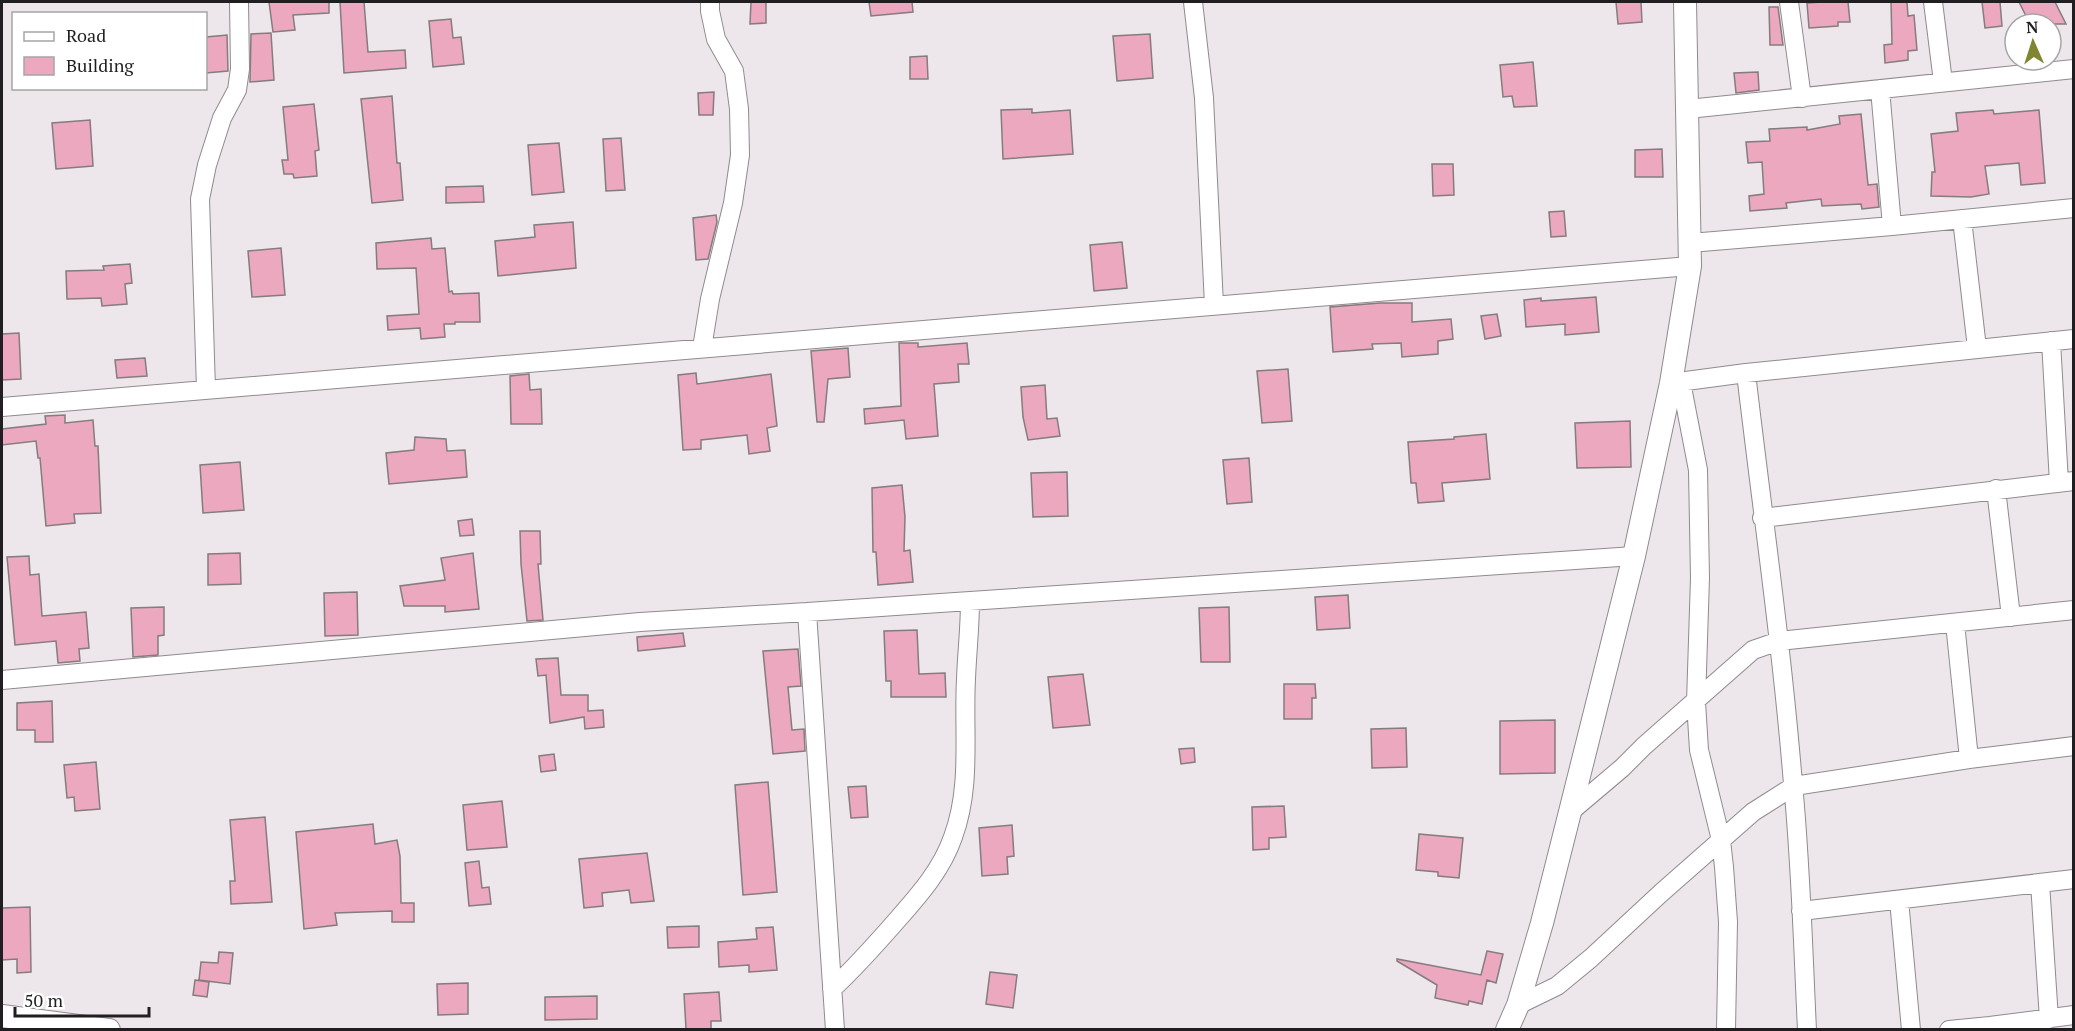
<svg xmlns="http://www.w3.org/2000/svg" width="2075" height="1031" font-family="'PT Serif',serif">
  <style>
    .building { fill: #eba8be; stroke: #847c7e; stroke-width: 1.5 }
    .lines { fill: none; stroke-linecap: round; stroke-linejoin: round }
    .minor-casing { stroke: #908a8f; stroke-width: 20 }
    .tertiary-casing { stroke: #908a8f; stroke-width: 24 }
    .minor { stroke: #fff; stroke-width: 18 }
    .tertiary { stroke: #fff; stroke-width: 22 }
  </style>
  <rect width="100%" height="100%" fill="#ede7ec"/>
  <path class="building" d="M269,2H329V13L293,15L295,30L273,32Z
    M340,2H364L368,52L405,50L406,68L344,73Z
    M751,2H766V23L750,24Z
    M869,2H912L913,12L871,16Z
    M1616,2H1641L1642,22L1618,24Z
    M1822,2H1848L1850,22H1838V26L1809,28L1807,3Z
    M1891,2H1907L1908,16L1914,15L1917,50L1908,51V60L1885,63L1884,45L1892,44Z
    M1982,2H2000L2002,26L1985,28Z
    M2019,2H2055L2066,24H2030Z
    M1769,7H1778L1783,45H1770Z
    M451,19L453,38L461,37L464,64L433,67L429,21Z
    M271,33L274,80L250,82L251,34Z
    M1150,34L1153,78L1117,81L1113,36Z
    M227,35L228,71L206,73V37Z
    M927,56L928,79H910V57Z
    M1533,62L1537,106L1514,107L1512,96L1503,97L1500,65Z
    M1758,72L1759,90L1736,93L1734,73Z
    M714,92L713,115H699L698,93Z
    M392,96L397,163H400L403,200L372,203L361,99Z
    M314,104L319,150L315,151L317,176L294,178L293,174H284L282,160H288L283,107Z
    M1032,109V113L1070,110L1073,154L1003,159L1001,110Z
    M1993,110L1994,114L2039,110L2045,183L2021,185L2019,163L1985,166L1989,194L1971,197L1931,196L1932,172H1935L1931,134L1958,131L1956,113Z
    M1861,114L1868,185L1877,184L1879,207L1862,209L1861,204L1822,206L1821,199L1786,203L1787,208L1750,211L1749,196L1764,194L1762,162L1748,163L1746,142L1770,141L1769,129L1807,127V130L1840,124L1839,116Z
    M90,120L93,166L56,169L52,123Z
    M621,138L625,190L606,191L603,139Z
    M559,143L564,192L532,195L528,145Z
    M1662,149L1663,177H1635V150Z
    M1432,164H1453L1454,195L1433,196Z
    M483,186L484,202L446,203V187Z
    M1564,211L1566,236L1551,237L1549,212Z
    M716,215L717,222L708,259L696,260L693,218Z
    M573,222L576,268L498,276L495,241L535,237L534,225Z
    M431,238L432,249L445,248L449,292L452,291L453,294L479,293L480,322H455V324H444L445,337L421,339L420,328L388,330L387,316L419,314L416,268L377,269L376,243Z
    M1122,242L1127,288L1094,291L1090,245Z
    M281,248L285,295L252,297L248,251Z
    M130,264L132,283L125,284L127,304L102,306L101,298L67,299L66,271L104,270L103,266Z
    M1596,297L1599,332L1565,335V324L1526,327L1524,300L1541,298V301Z
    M1380,303H1412V322L1451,319L1453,339L1438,341V354L1402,357L1401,343L1372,344L1373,349L1333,352L1330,307Z
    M1497,314L1501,336L1485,339L1481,316Z
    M19,333L21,379L2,380V334Z
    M899,343H918V347L967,343L969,364H958L959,382L934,384L938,436L906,439L904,420L865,424L864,409L901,406Z
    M848,348L850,377L828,379L824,422H817L811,351Z
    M145,358L147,376L117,378L115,360Z
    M1288,369L1292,421L1262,423L1257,371Z
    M696,373L697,384L771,374L777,426L767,428L770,451L749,454L747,435L701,440V449L683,450L678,375Z
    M529,374L530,390L541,389L542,424H511L510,376Z
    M1045,385L1047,419L1057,418L1060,436L1028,440L1023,417L1021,387Z
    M65,415V423L93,420L95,446H98L101,513L74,514L75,523L46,526L40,458H38L36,441L2,445V429L46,424L45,416Z
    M1630,421L1631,467L1577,468L1575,423Z
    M1486,434L1490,479L1442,483L1444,501L1418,503L1416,483H1411L1408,442L1454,439V437Z
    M415,437L446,439L447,451L465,450L467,477L389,484L386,453L414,450Z
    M1249,458L1252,502L1227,504L1223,460Z
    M240,462L244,510L203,513L200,465Z
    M1067,472L1068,516L1033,517L1031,473Z
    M902,485L905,517L904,551L910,550L913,582L878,585L876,552H873L872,488Z
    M472,519L474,535L460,536L458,521Z
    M520,531H540L541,564H538L543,620L527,621L521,564Z
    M240,553L241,584L208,585V554Z
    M473,553L479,609L445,612V606H404L400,586L445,580L441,558Z
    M29,556L30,575L39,574L42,616L86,612L89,648L79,649L80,661L58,663L56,641L15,645L7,557Z
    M357,592L358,635L325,636L324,593Z
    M1348,595L1350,628L1317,630L1315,597Z
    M164,607V635L158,636V655L133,657L131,608Z
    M1229,607L1230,662H1201L1199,608Z
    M917,630L919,674L945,673L946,697H891V681H886L884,631Z
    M683,633L685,646L638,651L637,637Z
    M798,649L801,686L788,687L792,730L804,729L805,751L773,754L763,651Z
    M558,658L561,695H588V711L603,710L604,727L585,729L584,717L550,723L546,675L538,676L536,659Z
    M1083,674L1090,725L1053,728L1048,677Z
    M1284,684H1315L1316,698H1312V719H1284Z
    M52,701L53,742H35V730H17V703Z
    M1555,720V773L1500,774V721Z
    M1406,728L1407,767L1372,768L1371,729Z
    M1194,748L1195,762L1181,764L1179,749Z
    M554,754L556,770L541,772L539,756Z
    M96,762L100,809L75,811L74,797L67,798L64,765Z
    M768,782L777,892L743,895L735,785Z
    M866,786L868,817L851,818L848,787Z
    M502,801L507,847L467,850L463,805Z
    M1284,806L1286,837L1269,838V849L1253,850L1252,807Z
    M265,817L272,902L231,904L230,881H235L230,820Z
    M373,824L375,844L397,840L400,856L401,903H414V922H392V911L335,913L337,925L304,929L296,832Z
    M1012,825L1014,856L1007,857L1008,874L982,876L979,828Z
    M1419,834L1463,838L1459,878L1438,876V872L1416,870Z
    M647,853L654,901L631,903L629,890L602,893L603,906L584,908L579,859Z
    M479,861L482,888L489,887L491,904L469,906L465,863Z
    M30,907L31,972L17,973V959L2,960V908Z
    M699,926V947L668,948L667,927Z
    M773,927L777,970L749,972V965L719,967L718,942L757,939L756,928Z
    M1487,951L1503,954L1496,983L1487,980L1482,1004L1469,1001L1468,1005L1435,998L1437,985L1397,961V959L1481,975Z
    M219,952L233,953L230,984L199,980L201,962L218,963Z
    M990,972L1017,975L1013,1008L986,1004Z
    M195,980L209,982L207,997L193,995Z
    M468,983V1014L438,1015L437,984Z
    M719,992L721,1021H711V1029H686L684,994Z
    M597,996V1019L545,1020V997Z"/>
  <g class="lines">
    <g class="minor-casing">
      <path id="minor" d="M1193,2L1204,98L1214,305
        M1789,2L1802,98
        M1933,2L1943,82
        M1880,89L1892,226
        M1688,109L2074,69
        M1962,219L1977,348
        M1690,243L1892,226L2074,208
        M2051,341L2059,483
        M702,348L710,299L733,203L740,155L739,109L734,71L716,39L710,11V2
        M1746,373C1762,510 1782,647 1793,784C1801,866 1803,948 1807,1030
        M1681,382L1698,470L1700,578L1696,702L1699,750L1721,840L1724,867L1728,922L1726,1030
        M1671,383L1746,373L2074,339
        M206,389L200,199L207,165L222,118L237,90L240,69L239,2
        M2,407L1690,266
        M1996,489L2011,617
        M1762,518L2074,481
        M807,612L835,1030
        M1955,623L1969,759
        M2,680L640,622L807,612L1634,556
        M1570,812L1622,768L1644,746L1753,650L1779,641L2074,610
        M2040,883L2049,1019
        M1899,900L1911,1030
        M1801,911L2074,879
        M832,989C856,967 877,943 898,919C920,894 942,869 953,837C972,786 963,731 966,679C967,652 970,628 970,601
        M1518,1005L1557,986L1591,958L1661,893L1753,812L1794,786L1969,759L2074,746
        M1949,1030L1990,1026L2074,1015"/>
    </g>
    <g class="tertiary-casing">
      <path id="tertiary" d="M2,1016L109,1030
        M1507,1030L1518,1005L1542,923L1570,812L1634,556L1671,383L1690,266L1685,2"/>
    </g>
    <use href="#minor" class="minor"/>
    <use href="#tertiary" class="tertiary"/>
  </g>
  <rect width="2075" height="1031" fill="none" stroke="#201e20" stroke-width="6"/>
  <rect x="12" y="12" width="195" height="78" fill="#ffffff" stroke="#a6a5a6" stroke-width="1.5"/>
  <rect x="24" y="32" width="30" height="9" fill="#ffffff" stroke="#a6a5a6" stroke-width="1.5"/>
  <text x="66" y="42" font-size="18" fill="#201e20">Road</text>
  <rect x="24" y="57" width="30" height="18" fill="#eba8be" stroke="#a6a5a6" stroke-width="1.5"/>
  <text x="66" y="72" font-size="18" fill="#201e20">Building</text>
  <g transform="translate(2033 42) rotate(357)"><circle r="28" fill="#ffffff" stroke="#a6a5a6" stroke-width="1.5"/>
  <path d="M0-4.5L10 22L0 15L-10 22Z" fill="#7f8530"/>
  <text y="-9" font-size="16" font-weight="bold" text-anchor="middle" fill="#201e20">N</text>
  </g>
  <path d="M15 1007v9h134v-9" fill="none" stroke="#201e20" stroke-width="3"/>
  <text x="24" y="1007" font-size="18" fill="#201e20" stroke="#ffffff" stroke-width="4.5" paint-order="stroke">50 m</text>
</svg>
